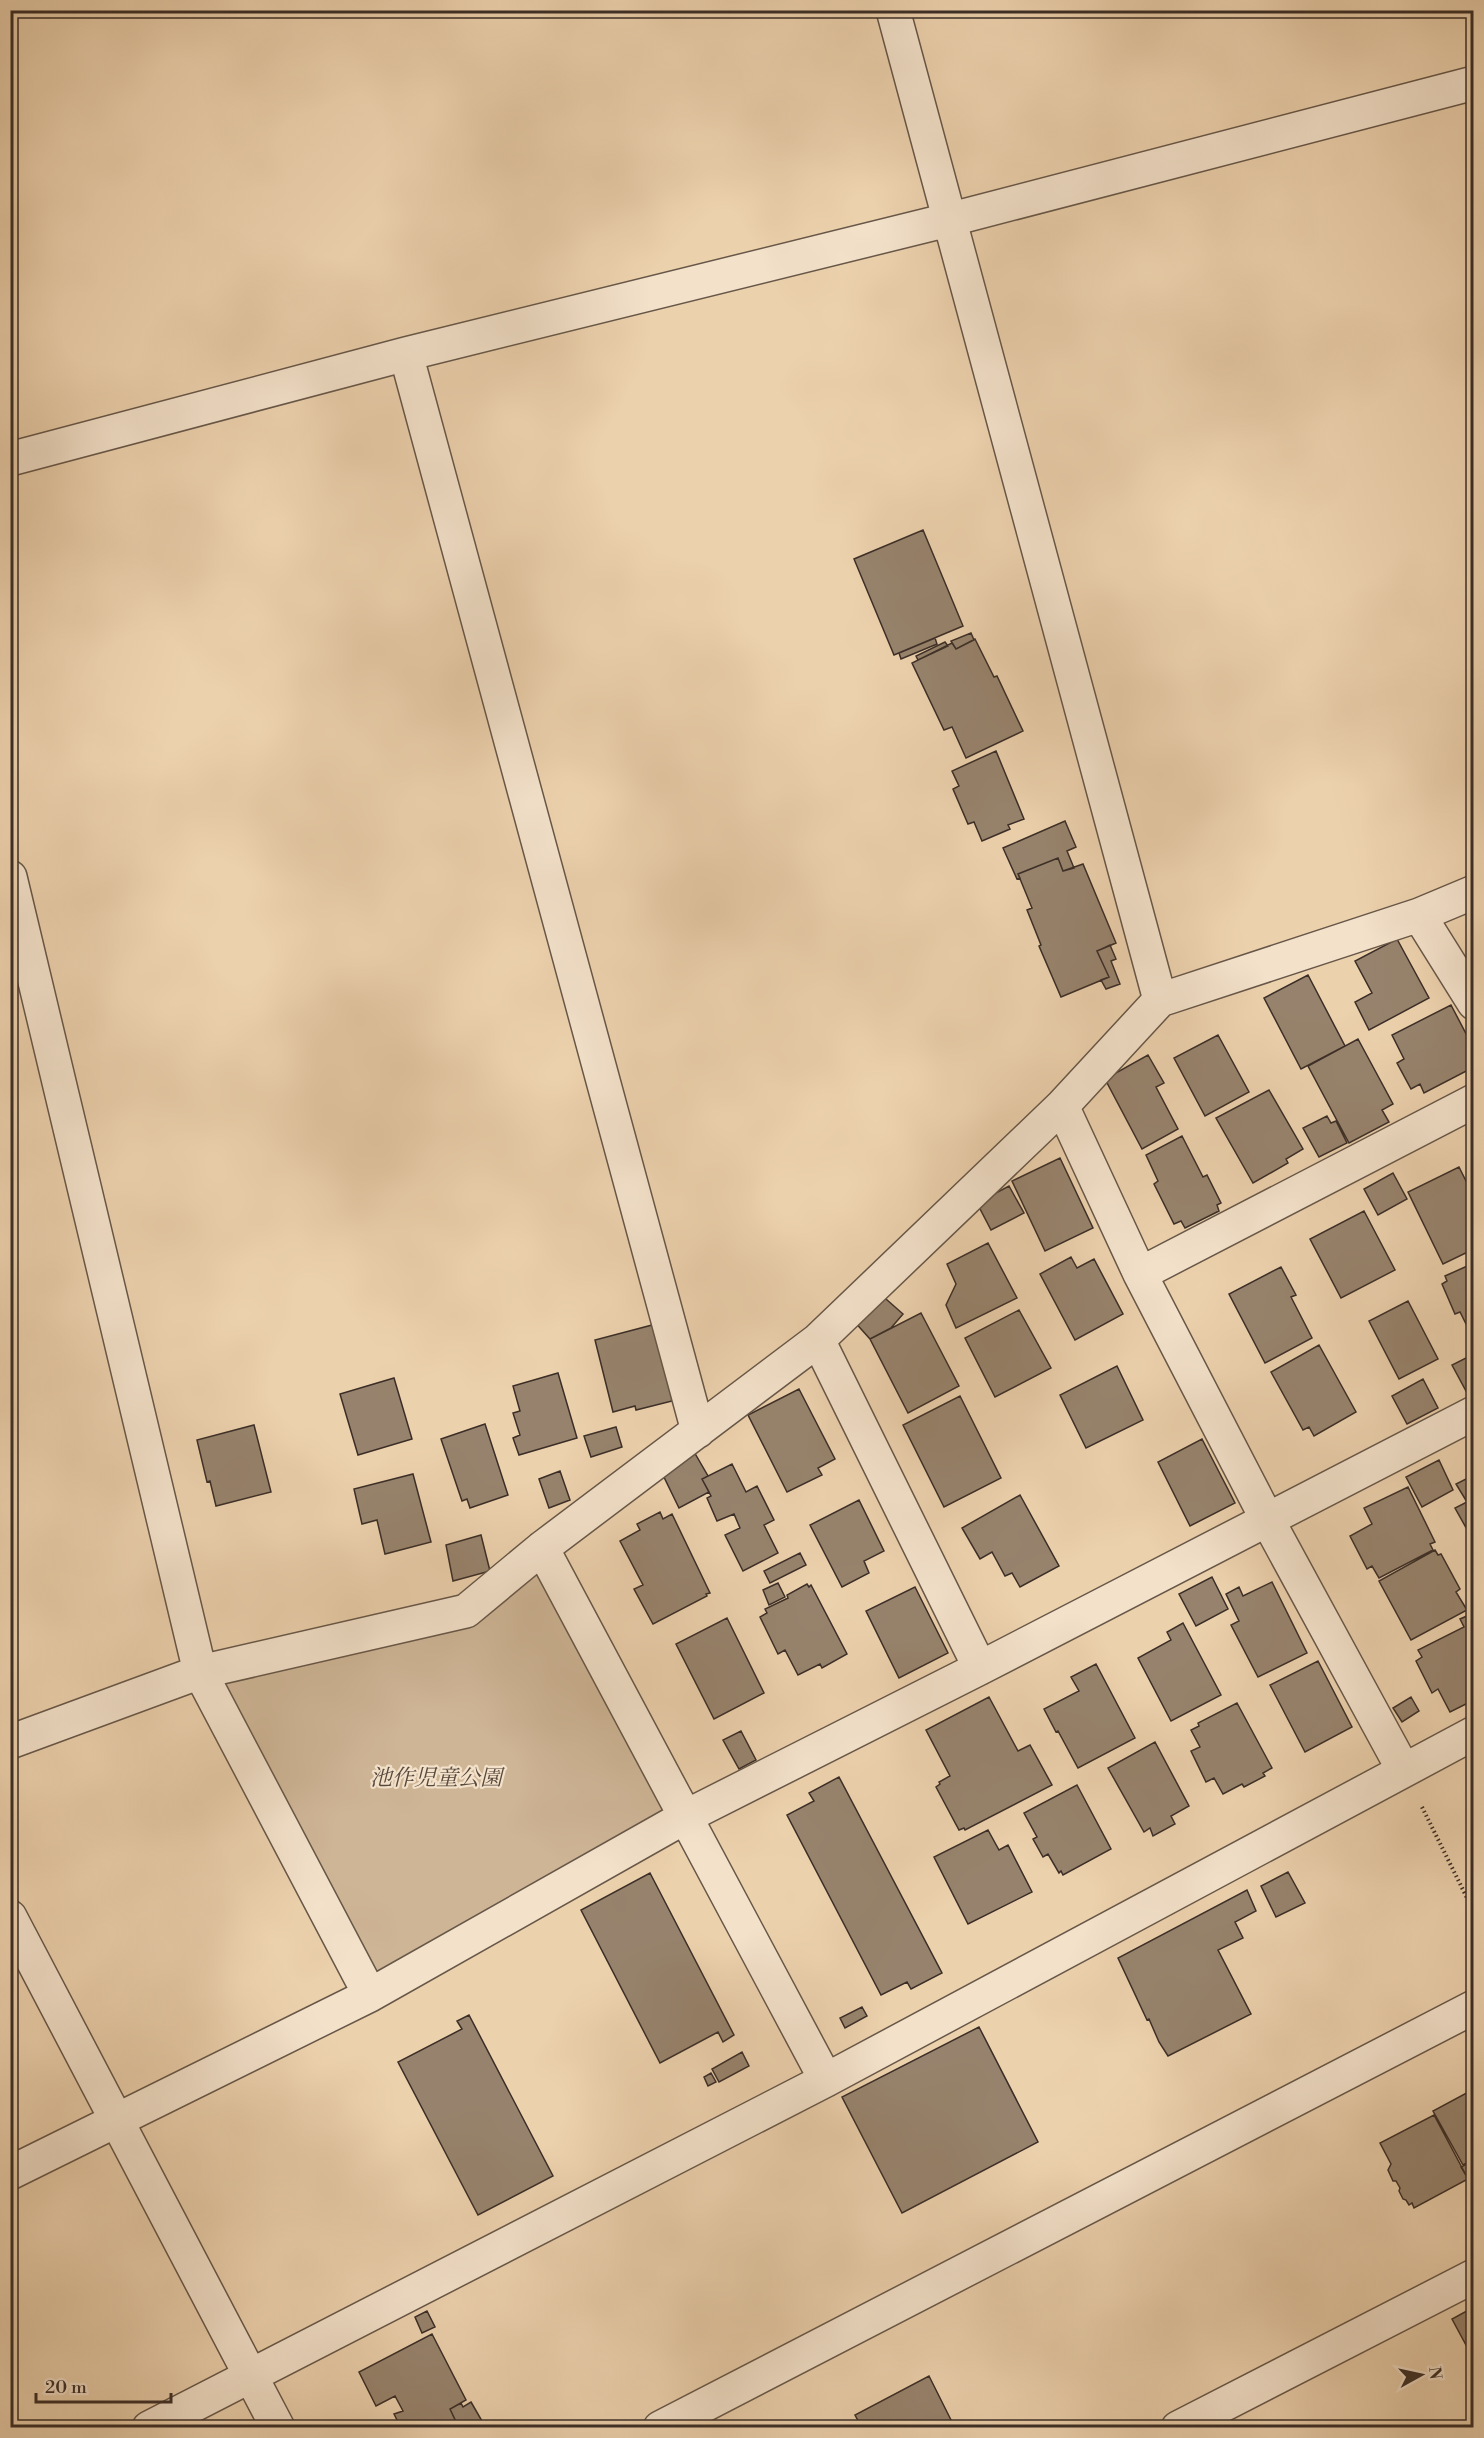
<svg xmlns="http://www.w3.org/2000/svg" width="1484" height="2438" font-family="'Libre Bodoni','Noto Serif JP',serif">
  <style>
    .green { fill: #ceb596; stroke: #84725e; stroke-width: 1.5 }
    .building { fill: #97836d; stroke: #3b2e27; stroke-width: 1.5 }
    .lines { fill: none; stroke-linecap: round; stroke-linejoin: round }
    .minor-casing { stroke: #675748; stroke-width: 36 }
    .path { stroke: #3b2e27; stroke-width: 4; stroke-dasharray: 1.5 3; stroke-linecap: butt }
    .minor { stroke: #f3e1ca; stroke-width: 33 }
    .labels { text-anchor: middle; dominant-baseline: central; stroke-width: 4.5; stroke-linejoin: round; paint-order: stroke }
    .park-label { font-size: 22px; font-style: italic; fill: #58493d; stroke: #f3e1ca }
  </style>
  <rect width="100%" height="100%" fill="#ecd1ad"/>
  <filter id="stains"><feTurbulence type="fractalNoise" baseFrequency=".00333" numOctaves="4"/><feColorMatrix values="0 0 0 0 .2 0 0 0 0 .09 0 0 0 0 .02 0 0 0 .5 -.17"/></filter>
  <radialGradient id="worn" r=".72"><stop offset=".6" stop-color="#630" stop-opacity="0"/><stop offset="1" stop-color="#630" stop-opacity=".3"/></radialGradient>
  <path class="green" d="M542,1548L685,1817L370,1995L200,1672L466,1611Z"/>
  <path class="building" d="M923,530L963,626L894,655L854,559Z
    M971,633L974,640L956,649L951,641Z
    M935,638L937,644L901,659L899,653Z
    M975,639L994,677L997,676L1023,731L966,758L952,727L944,730L912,663L952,643L956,649Z
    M945,642L948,646L918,660L916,656Z
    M996,751L1024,819L1008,825L1010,829L982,841L974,822L968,824L953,789L959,786L952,771Z
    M1065,821L1076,847L1067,851L1074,868L1063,871L1058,858L1018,874L1020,878L1017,879L1003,848Z
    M1058,858L1063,871L1083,864L1116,943L1097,951L1109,977L1061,997L1039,946L1041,945L1027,910L1032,908L1018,874Z
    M1397,939L1429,998L1369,1030L1355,1002L1372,993L1355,961Z
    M1110,945L1116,959L1111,961L1120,984L1106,989L1101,980L1109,977L1097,951Z
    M1308,975L1345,1046L1301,1069L1264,998Z
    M1451,1005L1474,1049V1067L1424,1093L1420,1084L1411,1089L1397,1063L1404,1059L1392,1035Z
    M1218,1035L1249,1092L1205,1116L1174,1058Z
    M1358,1039L1393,1104L1382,1110L1389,1122L1349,1143L1308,1066Z
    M1148,1055L1164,1083L1156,1087L1178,1129L1142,1149L1105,1079Z
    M1269,1090L1303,1149L1286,1159L1288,1163L1253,1183L1216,1118Z
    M1327,1116L1331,1123L1336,1121L1347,1143L1319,1157L1303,1128Z
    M1182,1136L1203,1177L1207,1175L1221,1203L1217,1205L1219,1211L1185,1228L1181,1221L1174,1224L1154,1184L1158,1181L1146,1155Z
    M1060,1158L1093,1228L1045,1251L1012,1181Z
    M1459,1167L1474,1197V1249L1443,1264L1408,1192Z
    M1393,1173L1407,1199L1378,1215L1364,1189Z
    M1009,1186L1024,1213L991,1230L977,1203Z
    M1364,1211L1395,1270L1341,1298L1310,1239Z
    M988,1243L1017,1298L956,1328L946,1305L956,1284L947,1264Z
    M1071,1257L1077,1268L1094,1259L1123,1314L1075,1340L1040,1274Z
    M1474,1263V1340L1460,1312L1455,1314L1442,1284L1447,1281L1445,1276Z
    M1281,1267L1296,1295L1291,1297L1312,1338L1265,1363L1229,1294Z
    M878,1292L903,1314L891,1328L870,1339L853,1320Z
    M1408,1301L1438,1359L1399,1379L1369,1321Z
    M1019,1310L1051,1368L995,1397L965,1338Z
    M921,1313L959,1386L908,1413L870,1339Z
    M656,1324L676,1400L636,1410L635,1406L613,1412L595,1340Z
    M1319,1345L1356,1412L1314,1436L1309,1427L1303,1430L1271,1372Z
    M1474,1354V1387L1466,1391L1452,1365Z
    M1117,1366L1143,1420L1086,1448L1060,1395Z
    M558,1373L577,1438L519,1455L513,1438L520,1435L513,1413L520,1411L513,1386Z
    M394,1378L412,1439L358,1455L340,1394Z
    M1423,1379L1438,1408L1407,1424L1392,1396Z
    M799,1389L835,1459L818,1468L822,1475L787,1492L748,1415Z
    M960,1396L1001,1478L944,1507L903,1425Z
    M485,1424L508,1495L470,1508L467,1499L462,1501L441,1439Z
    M254,1425L271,1492L216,1506L210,1481L207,1482L197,1440Z
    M616,1427L622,1447L591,1457L584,1436Z
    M1202,1439L1235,1503L1190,1526L1158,1462Z
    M693,1450L708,1476L702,1479L709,1492L679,1508L661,1471Z
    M1439,1460L1453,1490L1422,1507L1406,1477Z
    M732,1464L746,1492L757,1486L774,1520L764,1525L778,1553L743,1571L725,1535L740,1528L734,1514L717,1521L707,1498L711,1496L702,1479Z
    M560,1471L570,1500L549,1508L539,1479Z
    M413,1474L431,1542L385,1554L377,1520L362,1524L354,1489Z
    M1474,1475V1542L1455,1508L1467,1502L1456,1484Z
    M1408,1487L1435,1542L1430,1544L1433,1550L1379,1578L1372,1566L1367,1569L1350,1536L1372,1524L1364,1508Z
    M1020,1495L1059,1566L1020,1587L1012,1573L1005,1576L992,1552L980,1559L962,1528Z
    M859,1500L884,1551L864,1561L869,1573L842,1587L810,1525Z
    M660,1512L663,1519L672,1514L710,1593L706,1594L707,1596L653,1624L634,1589L643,1585L620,1541L640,1530L637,1524Z
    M481,1535L490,1571L453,1581L446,1545Z
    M1435,1550L1438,1555L1441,1554L1460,1589L1456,1592L1467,1610L1411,1640L1379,1581Z
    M800,1553L806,1565L770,1583L764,1571Z
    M1212,1577L1228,1609L1196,1626L1179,1594Z
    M1272,1582L1307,1653L1258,1677L1231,1625L1239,1621L1226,1594L1239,1587L1243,1596Z
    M778,1583L785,1597L769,1605L763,1590Z
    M807,1584L809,1587L811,1585L847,1654L822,1668L820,1664L798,1675L785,1650L778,1654L760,1617L767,1613L765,1609L788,1598L787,1595Z
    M915,1587L948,1653L899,1678L866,1611Z
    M1474,1613V1700L1450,1712L1438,1689L1432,1693L1416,1661L1422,1657L1418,1650L1464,1627L1460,1619Z
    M727,1618L764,1693L714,1719L676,1644Z
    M1183,1623L1221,1695L1171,1721L1138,1658L1171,1640L1167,1632Z
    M1318,1661L1352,1727L1305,1752L1270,1685Z
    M1096,1664L1135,1738L1078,1768L1058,1731L1056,1732L1044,1709L1079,1691L1071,1677Z
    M989,1697L1018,1751L1030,1745L1052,1785L965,1830L964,1828L959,1830L936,1787L940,1784L939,1782L950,1776L926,1730Z
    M1411,1697L1419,1711L1402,1722L1393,1708Z
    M1237,1703L1272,1768L1263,1773L1265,1776L1244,1787L1242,1784L1223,1794L1214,1778L1206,1782L1191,1751L1200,1747L1191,1730L1199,1726L1198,1723Z
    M741,1731L756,1760L739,1769L723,1740Z
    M1155,1742L1189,1806L1171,1816L1175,1824L1153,1836L1150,1828L1144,1832L1108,1768Z
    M839,1777L942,1973L911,1989L907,1982L881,1995L787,1815L814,1801L809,1793Z
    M1077,1785L1111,1849L1063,1875L1061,1871L1059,1873L1048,1854L1043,1857L1033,1839L1037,1837L1024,1813Z
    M988,1830L999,1850L1008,1845L1032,1892L968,1924L934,1857Z
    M1288,1872L1305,1903L1276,1917L1261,1886Z
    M650,1873L734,2035L723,2042L718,2032L660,2063L581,1910Z
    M1247,1890L1256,1911L1235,1922L1243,1938L1218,1950L1251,2014L1168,2056L1159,2042L1149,2019L1147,2020L1118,1958Z
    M862,2007L867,2016L845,2028L840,2018Z
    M469,2015L553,2176L478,2215L398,2062L462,2029L457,2021Z
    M979,2027L1038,2142L902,2213L842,2097Z
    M742,2052L749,2066L719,2082L712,2069Z
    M711,2073L716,2082L708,2086L704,2077Z
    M1474,2089V2159L1463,2165L1433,2111Z
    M1434,2115L1468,2179L1414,2208L1412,2203L1409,2205L1406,2200L1403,2199L1399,2191L1400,2188L1396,2181H1393L1388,2170L1391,2164L1380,2143Z
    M1474,2160V2189L1461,2167Z
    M1474,2307V2360L1452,2319Z
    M427,2311L435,2327L422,2333L415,2317Z
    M432,2334L466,2400L450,2409L459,2428H401L394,2414L403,2411L395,2396L376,2406L359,2372Z
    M929,2376L955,2428H862L855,2415Z
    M471,2402L482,2421L470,2428H459L450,2409L461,2403L463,2407Z"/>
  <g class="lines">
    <g class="minor-casing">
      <path id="minor" d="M893,10L1160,1000
        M406,354L698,1431
        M10,459L406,354L948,220L1474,83
        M10,877L200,1672L370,1995
        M1419,915L1474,1003
        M1062,1106L1140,1274L1267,1519L1403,1769
        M1140,1274L1474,1101
        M818,1340L980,1668
        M542,1548L826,2080
        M10,1742L200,1672L466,1611L542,1548L818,1340L1062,1106L1160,1000L1419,915L1474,892
        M10,1917L278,2428
        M10,2173L370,1995L685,1817L980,1668L1474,1413
        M149,2428L826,2080L1474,1733
        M660,2428L1474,2007
        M1178,2428L1474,2276"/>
    </g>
    <path class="path" d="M1422,1807L1474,1912"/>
    <use href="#minor" class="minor"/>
  </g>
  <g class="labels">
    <g class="park-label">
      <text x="436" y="1778">池作児童公園</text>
    </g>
  </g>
  <rect width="1484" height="2438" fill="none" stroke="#ecd1ad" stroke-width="36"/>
  <rect x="12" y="12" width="1460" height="2414" fill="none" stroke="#3b2e27" stroke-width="3"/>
  <rect x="18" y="18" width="1448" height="2402" fill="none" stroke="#3b2e27" stroke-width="1.5"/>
  <g transform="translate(1421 2375) rotate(82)" stroke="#f3e1ca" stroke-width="4.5" paint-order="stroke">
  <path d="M0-4.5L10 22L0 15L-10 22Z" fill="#3b2e27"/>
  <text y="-9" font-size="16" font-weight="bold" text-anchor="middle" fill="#3b2e27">N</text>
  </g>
  <path d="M36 2393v9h135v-9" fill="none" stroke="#3b2e27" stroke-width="3"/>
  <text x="45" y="2393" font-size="18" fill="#3b2e27" stroke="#f3e1ca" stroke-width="4.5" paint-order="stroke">20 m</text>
  <rect width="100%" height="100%" filter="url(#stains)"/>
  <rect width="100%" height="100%" fill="url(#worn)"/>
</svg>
